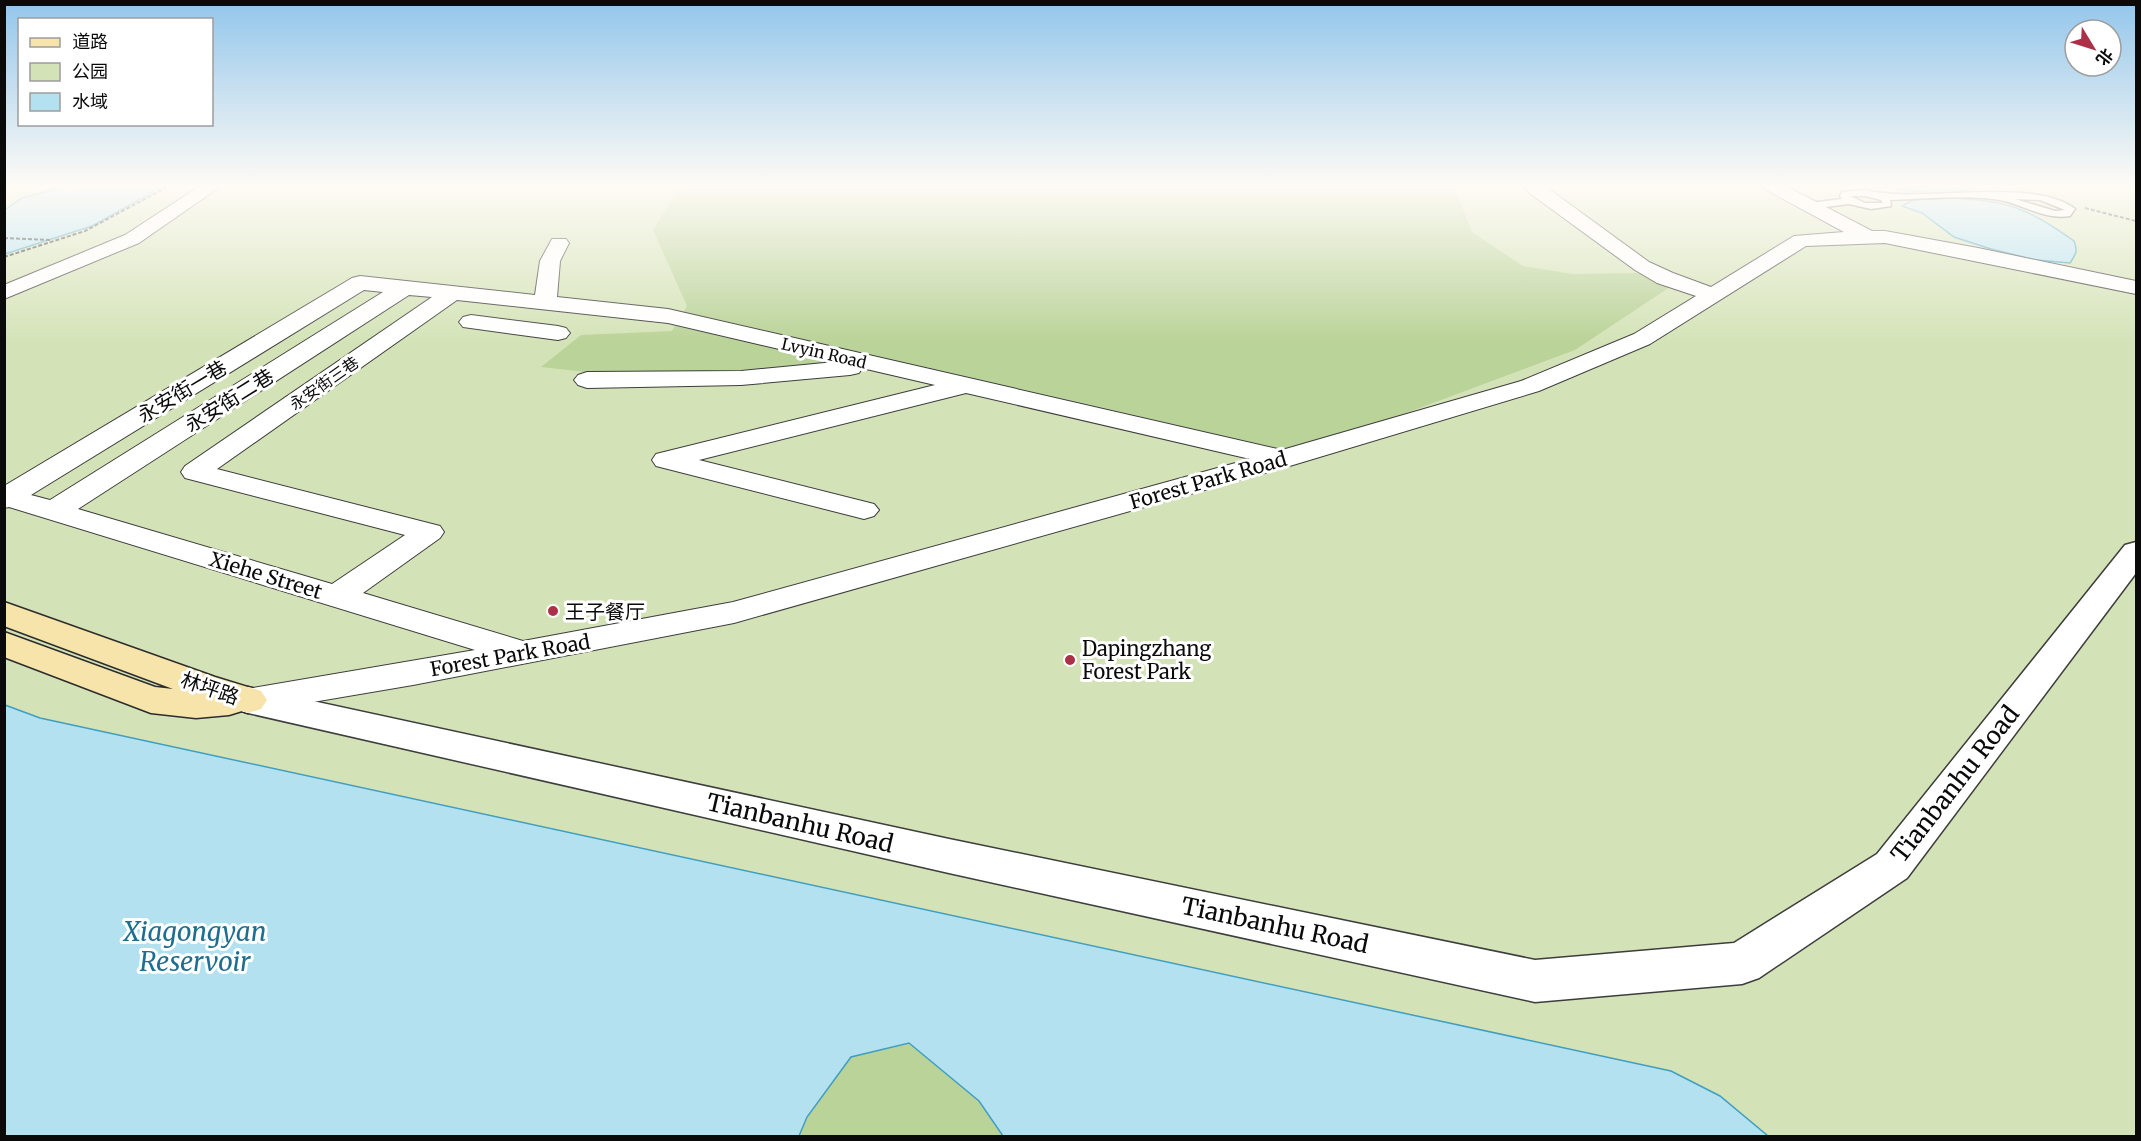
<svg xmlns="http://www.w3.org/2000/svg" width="2141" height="1141" font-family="Merriweather,'Noto Sans SC',serif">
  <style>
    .green { fill: #d4e3b7 }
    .forest { fill: #bad398 }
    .water { fill: #b3e1f0; stroke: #419ec0; stroke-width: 1.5 }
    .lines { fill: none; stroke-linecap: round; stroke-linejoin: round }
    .service-casing { stroke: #3d3d3d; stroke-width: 3 }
    .minor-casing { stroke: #3d3d3d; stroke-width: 2 }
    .tertiary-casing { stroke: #3d3d3d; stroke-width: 3 }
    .secondary-casing { stroke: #2c2c2c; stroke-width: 3 }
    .path { stroke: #2c2c2c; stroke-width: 2; stroke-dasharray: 4 2; stroke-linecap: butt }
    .service { fill: #fff; fill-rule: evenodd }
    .minor { fill: #fff; fill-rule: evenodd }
    .tertiary { fill: #fff; fill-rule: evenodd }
    .secondary { fill: #f7e4aa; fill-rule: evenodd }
    .poi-dot { fill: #ac3047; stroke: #fff; stroke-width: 2 }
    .labels { text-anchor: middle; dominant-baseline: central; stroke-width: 6; stroke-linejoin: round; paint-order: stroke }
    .far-street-label { font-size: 16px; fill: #0a0a0a; stroke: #fff }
    .street-label { font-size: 20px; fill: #0a0a0a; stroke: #fff }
    .poi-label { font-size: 20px; fill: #0a0a0a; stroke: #fff; text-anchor: start }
    .near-street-label { font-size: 24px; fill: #0a0a0a; stroke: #fff }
    .near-water-label { font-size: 26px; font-style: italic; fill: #206e8f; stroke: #fff }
  </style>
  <rect width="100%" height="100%" fill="#fdf7ea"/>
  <path class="green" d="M5,184H2136V1136H5Z"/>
  <path class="forest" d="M696,184H1453L1472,232L1523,266L1573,274L1637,273L1670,287L1575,350L1283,459L902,368L834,363L784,368L613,375L541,367L581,335L672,331L687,306L653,230L678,190Z
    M909,1043L979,1101L1003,1136H799L807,1117L851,1057Z"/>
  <path class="water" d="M77,184H167L92,226L5,254V210L22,198Z
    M1870,184H1969L1975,188C1946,197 1899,190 1870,184Z
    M1948,198C2008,200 2025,207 2074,241C2078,251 2076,254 2070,263L2036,260L1991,249L1954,237L1922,213L1902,206L1913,200Z
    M5,705L40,718L1671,1071L1720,1096L1768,1136H1003L979,1101L909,1043L851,1057L807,1117L799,1136H5Z"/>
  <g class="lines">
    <g class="service-casing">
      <path id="service" d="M1865,190C1919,204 2033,176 2075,209L2070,216C2043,221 2019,201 1993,199C1959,195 1924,199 1890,200L1891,206L1871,209L1849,204L1809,209L1804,206L1809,203L1842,199L1840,196L1842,192ZM1850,196H1865L1881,200L1883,203H1865ZM2015,199L2040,200L2065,210L2055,211Z"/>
    </g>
    <g class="minor-casing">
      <path id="minor" d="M203,184H224L139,243L4,299V285L125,235Z
        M1524,184H1542L1649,262L1673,273L1711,287L1794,236L1844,232L1763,188L1760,184H1782L1872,231H1885L1978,248L2136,281V294L1885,243L1806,246L1650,344L1539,391L1293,465L734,623L413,685L248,713L235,709L230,700L235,691L475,650L9,507L4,508V486L352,278L360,276L535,295L540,261L552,239H566L569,243L560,261L557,297L668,309L1282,450L1521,381L1634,334L1696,296L1657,283L1635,270L1528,192ZM364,290L383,292L50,500L31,495ZM409,295L432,297L185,466L181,472L185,478L405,535L332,584L78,509ZM457,300L668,323L835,362L741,371L587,372L578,375L574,380L578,385L587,388L741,385L850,375L859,373L862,368L935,385L656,454L652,460L656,466L864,519L874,516L879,510L874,504L699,460L966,393L1250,459L733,602L523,641L363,593L440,538L444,532L440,526L217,469Z
        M471,315L558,326L566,328L570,333L566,338L558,340L463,327L459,322L463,317Z"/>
    </g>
    <g class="tertiary-casing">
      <path id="tertiary" d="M2136,542V573L1907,878L1759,978L1742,984L1535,1002L949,873L248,713L235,709L229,700L235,691L248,687L949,839L1535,960L1734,943L1877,854L2125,545Z"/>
    </g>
    <g class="secondary-casing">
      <path id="secondary" d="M4,602L215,677L261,691L267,700L261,709L248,713L242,711L229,715L196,718L151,713L4,657V632L155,687L173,689L4,626Z"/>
    </g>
    <path class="path" d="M2085,208L2136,221
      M4,238L52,240
      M4,257L85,231L171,185"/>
    <use href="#service" class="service"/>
    <use href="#minor" class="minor"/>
    <use href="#tertiary" class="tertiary"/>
    <use href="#secondary" class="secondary"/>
  </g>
  <linearGradient id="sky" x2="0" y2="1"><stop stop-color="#93c6eb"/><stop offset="0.54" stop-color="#fefbf6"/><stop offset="1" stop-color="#fefbf6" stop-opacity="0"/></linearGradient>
  <rect width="2141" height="343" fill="url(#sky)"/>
  <g class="poi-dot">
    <circle cx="553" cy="611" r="6"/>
    <circle cx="1070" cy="660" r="6"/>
  </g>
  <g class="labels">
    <g class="far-street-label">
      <text transform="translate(824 353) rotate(13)">Lvyin Road</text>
      <text transform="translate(324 383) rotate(-35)">永安街三巷</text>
    </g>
    <g class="street-label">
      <text transform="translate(182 391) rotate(-31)">永安街一巷</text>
      <text transform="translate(229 400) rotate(-32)">永安街二巷</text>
      <text transform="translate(1208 480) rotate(-16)">Forest Park Road</text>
      <text transform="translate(266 575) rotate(17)">Xiehe Street</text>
      <text transform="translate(510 655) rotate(-10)">Forest Park Road</text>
      <text transform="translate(210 688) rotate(19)">林坪路</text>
    </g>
    <g class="poi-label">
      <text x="565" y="611">王子餐厅</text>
      <text x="1082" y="648">Dapingzhang<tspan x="1082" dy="23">Forest Park</tspan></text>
    </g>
    <g class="near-street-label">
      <text transform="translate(1955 784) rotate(-52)">Tianbanhu Road</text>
      <text transform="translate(800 823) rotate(13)">Tianbanhu Road</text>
      <text transform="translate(1275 925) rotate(12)">Tianbanhu Road</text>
    </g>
    <g class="near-water-label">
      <text x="195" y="931">Xiagongyan<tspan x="195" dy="30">Reservoir</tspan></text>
    </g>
  </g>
  <rect width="2141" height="1141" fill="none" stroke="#0a0a0a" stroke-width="12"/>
  <rect x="18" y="18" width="195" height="108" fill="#ffffff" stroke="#9d9d9d" stroke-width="1.5"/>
  <rect x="30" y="38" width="30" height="9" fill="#f7e4aa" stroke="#9d9d9d" stroke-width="1.5"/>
  <text x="72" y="48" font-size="18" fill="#0a0a0a">道路</text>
  <rect x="30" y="63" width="30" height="18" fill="#d4e3b7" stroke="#9d9d9d" stroke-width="1.5"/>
  <text x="72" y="78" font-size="18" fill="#0a0a0a">公园</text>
  <rect x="30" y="93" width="30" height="18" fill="#b3e1f0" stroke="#9d9d9d" stroke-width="1.5"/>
  <text x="72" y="108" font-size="18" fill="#0a0a0a">水域</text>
  <g transform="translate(2093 48) rotate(128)"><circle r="28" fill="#ffffff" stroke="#9d9d9d" stroke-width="1.5"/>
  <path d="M0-4.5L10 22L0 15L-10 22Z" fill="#ac3047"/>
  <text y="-9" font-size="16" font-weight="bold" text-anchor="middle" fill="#0a0a0a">北</text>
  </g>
</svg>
